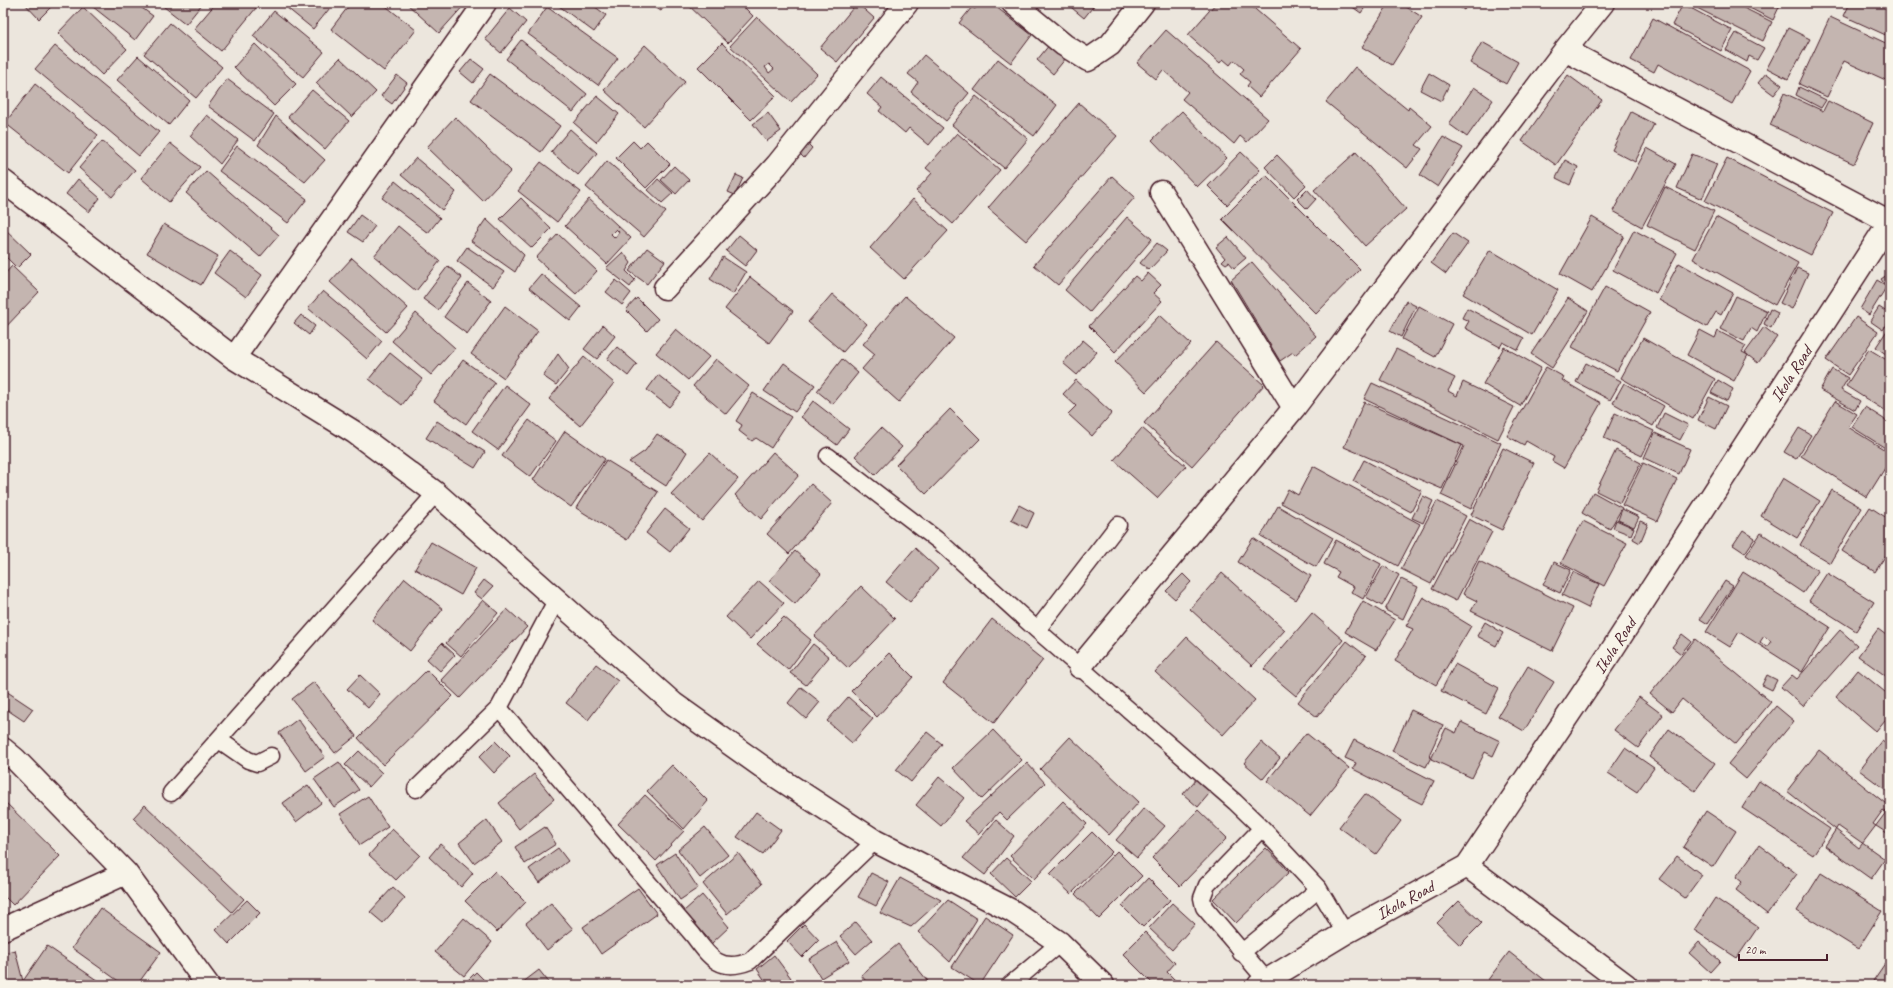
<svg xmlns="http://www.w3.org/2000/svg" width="1893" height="988" font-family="Caveat,sans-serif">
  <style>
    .building { fill: #c4b5b0; stroke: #4a1f2b; fill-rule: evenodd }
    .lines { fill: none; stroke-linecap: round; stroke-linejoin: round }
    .service-casing { stroke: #4a1f2b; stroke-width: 19 }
    .minor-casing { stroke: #4a1f2b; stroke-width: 25 }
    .tertiary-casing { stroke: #4a1f2b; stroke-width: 25 }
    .service { stroke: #f7f3e8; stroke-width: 16 }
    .minor { stroke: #f7f3e8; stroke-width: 22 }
    .tertiary { stroke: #f7f3e8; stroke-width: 22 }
    .labels { text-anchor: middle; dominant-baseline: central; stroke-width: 3.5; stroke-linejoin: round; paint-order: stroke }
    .street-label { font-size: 17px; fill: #4a1f2b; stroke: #f7f3e8 }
  </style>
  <rect width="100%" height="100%" fill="#ece6dd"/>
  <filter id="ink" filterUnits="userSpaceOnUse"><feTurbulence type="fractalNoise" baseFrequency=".025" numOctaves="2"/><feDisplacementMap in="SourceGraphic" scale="8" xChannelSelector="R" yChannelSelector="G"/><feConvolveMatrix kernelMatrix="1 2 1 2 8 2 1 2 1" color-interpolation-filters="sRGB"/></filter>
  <g filter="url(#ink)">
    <path class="building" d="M24,3H55L39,19Z
      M88,3H135L153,16L135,40Z
      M159,3H203L186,24Z
      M216,3H249L256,8L221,51L194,29Z
      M281,3H334L313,29Z
      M351,3H382L416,30L384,71L331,29Z
      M406,3H466L439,33Z
      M555,3H590L606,15L594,32Z
      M648,3H666L661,11Z
      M686,3H740L753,16L728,43Z
      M857,3L874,18L837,62L820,48Z
      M979,3H991L1032,35L1011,63L959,23L972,7L975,9Z
      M1066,3H1096L1084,18Z
      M1216,3H1248L1301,49L1259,97L1247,86L1250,82L1240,74L1244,69L1234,60L1230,65L1223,59L1220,63L1188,35Z
      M1347,3H1368L1361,13Z
      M1389,3H1400L1422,17L1392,65L1362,47Z
      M1453,3H1468L1464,10Z
      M1687,3H1734L1772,22L1763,41Z
      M1740,3H1781L1773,20Z
      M1850,3H1890V37L1844,16Z
      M1683,4L1732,30L1721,51L1672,25Z
      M83,7L127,49L102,75L58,33Z
      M547,7L618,58L598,85L528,34Z
      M510,8L526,22L501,53L485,39Z
      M274,11L324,52L303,77L253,36Z
      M757,17L817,74L791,102L730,46ZM769,64L774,69L769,73L765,67Z
      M1830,17L1890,45V82L1844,61L1827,97L1799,84Z
      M1653,18L1750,71L1732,104L1658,64L1654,72L1631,60Z
      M170,23L222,67L196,98L144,54Z
      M1788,28L1810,39L1788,79L1767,68Z
      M1166,30L1268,119L1247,142L1240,136L1234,144L1182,99L1188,92L1163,70L1156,79L1137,63Z
      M1736,33L1764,48L1757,60L1749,56L1747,62L1726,50Z
      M521,40L587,94L573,112L506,59Z
      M1482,42L1518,62L1506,84L1470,63Z
      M722,43L776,96L751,120L698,67Z
      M255,44L296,84L274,106L234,67Z
      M1050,44L1066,58L1053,74L1037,60Z
      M645,45L685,82L644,127L604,90Z
      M55,46L159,132L139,156L35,69Z
      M924,55L969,93L946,121L911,92L918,82L908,74Z
      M138,56L189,100L169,125L117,80Z
      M340,58L376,92L352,117L316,83Z
      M471,59L484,69L473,83L460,72Z
      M998,59L1057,105L1034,136L974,90Z
      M1355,67L1408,110L1409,107L1432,126L1416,145L1422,149L1407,168L1326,102Z
      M1429,73L1449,85L1441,101L1420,90Z
      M1766,73L1782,85L1774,95L1758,83Z
      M490,74L560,126L541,152L471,100Z
      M397,75L407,83L392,104L381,96Z
      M1568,75L1602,100L1556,165L1522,141Z
      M881,77L943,128L929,145L909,128L905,133L879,111L882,107L867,94Z
      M227,79L274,114L255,141L208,106Z
      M35,84L98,135L68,173L5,123Z
      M1474,87L1493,100L1467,137L1449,124Z
      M1799,87L1826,100L1821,108L1796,95Z
      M312,90L349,121L325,149L288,117Z
      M1784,93L1823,111L1828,101L1873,123L1854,164L1770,125Z
      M597,96L619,114L596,142L574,123Z
      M976,96L1028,139L1004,168L952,125Z
      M1079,103L1117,136L1026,241L988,208Z
      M1182,111L1227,158L1197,187L1152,140Z
      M1631,112L1654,124L1635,162L1612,150Z
      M768,113L781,131L767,141L753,124Z
      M207,115L238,140L220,164L190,136Z
      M276,116L325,160L305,182L258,145Z
      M455,117L511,171L483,201L427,147Z
      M570,129L597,153L578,175L551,152Z
      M957,133L1000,170L953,224L916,191L932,173L926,168Z
      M1443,137L1463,148L1438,187L1420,175Z
      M102,141L135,170L112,197L79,168Z
      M633,141L640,148L647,141L670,164L646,188L616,158Z
      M170,143L200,167L169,202L141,178Z
      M807,143L812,148L804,158L799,153Z
      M237,146L307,199L288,223L219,171Z
      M1647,148L1676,164L1642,227L1613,211Z
      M1241,152L1260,170L1227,205L1208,186Z
      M1356,152L1406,209L1365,246L1314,190Z
      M1692,154L1717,164L1702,199L1677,188Z
      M1277,155L1306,185L1294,197L1265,167Z
      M416,158L456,192L442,210L401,175Z
      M1727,158L1833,213L1811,255L1705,201Z
      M1565,160L1578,167L1570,185L1556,178Z
      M607,161L666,212L644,237L586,187Z
      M541,162L581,192L557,222L518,191Z
      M674,166L689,180L676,194L661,180Z
      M206,171L279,235L260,257L186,193Z
      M736,175L743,178L735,195L728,192Z
      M1266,175L1360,269L1316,314L1222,219Z
      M1112,176L1135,197L1058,285L1034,265Z
      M78,179L100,198L89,212L66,194Z
      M658,179L673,193L662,203L648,190Z
      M395,181L440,218L428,233L382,198Z
      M1665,187L1714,211L1695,249L1647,225Z
      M1307,189L1316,199L1307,209L1297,199Z
      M521,198L551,229L532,248L500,219Z
      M589,199L631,238L607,264L565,226ZM616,229L619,232L615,238L611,234Z
      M913,199L948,231L904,279L870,248Z
      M360,215L375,226L363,242L348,232Z
      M1127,217L1152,239L1090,312L1065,290Z
      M1592,217L1624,236L1592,292L1560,274Z
      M1716,217L1798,263L1775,305L1693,259Z
      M486,219L524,255L515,272L471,241Z
      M164,224L218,256L201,285L147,253Z
      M398,226L440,261L416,291L374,256Z
      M3,227L31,254L17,268L3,254Z
      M1634,230L1677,253L1656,293L1613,270Z
      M1453,233L1468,243L1446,274L1431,263Z
      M558,234L597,271L576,294L536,258Z
      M739,235L757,250L745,266L726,251Z
      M1228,237L1246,258L1234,268L1229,262L1226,264L1222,261L1225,258L1216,247Z
      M1157,243L1167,251L1149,270L1140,263Z
      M467,247L504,272L493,287L457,261Z
      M647,248L665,261L647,284L629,271Z
      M1490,250L1558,290L1532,335L1463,294Z
      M230,251L262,275L246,297L214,273Z
      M623,252L631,263L626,271L635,280L630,287L606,268Z
      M723,257L746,272L733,294L710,279Z
      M352,258L408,308L386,332L330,282Z
      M1252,262L1316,336L1295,355L1293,352L1280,361L1231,280Z
      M1679,263L1733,293L1721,315L1716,312L1707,327L1659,300Z
      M12,266L39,292L3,330V276Z
      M448,266L462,278L438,310L423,299Z
      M1797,268L1808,273L1792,309L1780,303Z
      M1148,273L1161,285L1153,293L1162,301L1115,352L1089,326L1135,276L1141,281Z
      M1890,273V282L1885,285L1881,279Z
      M541,274L581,307L570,321L529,288Z
      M750,277L793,311L769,343L725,309Z
      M616,280L631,293L622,305L606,292Z
      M1877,280L1887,286L1869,315L1860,309Z
      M468,283L491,301L467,334L444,317Z
      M1605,287L1650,312L1617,371L1572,347Z
      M323,291L382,341L367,359L308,308Z
      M832,294L867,324L843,352L808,322Z
      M905,296L954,338L899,402L862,369L875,354L863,344Z
      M1736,296L1767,311L1757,332L1751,328L1744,341L1720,329Z
      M637,298L658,319L647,331L626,310Z
      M1568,298L1588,311L1552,368L1531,354Z
      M1406,301L1416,306L1401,337L1390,331Z
      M505,306L538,331L504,378L471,354Z
      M1419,306L1452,324L1435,357L1402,339Z
      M1879,307L1890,314V320L1883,330L1870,321Z
      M1467,308L1524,338L1518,350L1503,342L1500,347L1465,328L1469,321L1462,318Z
      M1770,309L1778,313L1771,328L1764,324Z
      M416,313L455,348L431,375L392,341Z
      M301,315L315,326L309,335L294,323Z
      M1160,315L1191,344L1146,392L1115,362Z
      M1856,317L1878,332L1848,375L1826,360Z
      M603,325L615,336L597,359L584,349Z
      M1890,326V357L1876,347Z
      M1764,327L1777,337L1758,363L1745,353Z
      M676,329L709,357L688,380L656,353Z
      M1700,330L1715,338L1718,331L1746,346L1742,352L1748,355L1734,381L1687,355Z
      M1643,338L1715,379L1693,419L1621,378Z
      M1083,340L1097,352L1077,375L1063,363Z
      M1216,342L1264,385L1192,466L1144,423Z
      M617,347L637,364L628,376L607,359Z
      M1504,347L1541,368L1520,406L1483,384Z
      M1396,349L1455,378L1448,391L1457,396L1463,382L1514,407L1498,439L1380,380Z
      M1869,349L1890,362V414L1846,386Z
      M390,353L422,379L402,405L369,379Z
      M558,354L569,369L556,385L543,376Z
      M584,357L614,383L580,426L549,399Z
      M716,359L749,386L726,414L693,386Z
      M842,359L858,373L833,404L817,391Z
      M463,360L495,383L466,424L434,401Z
      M784,363L815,385L795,412L764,391Z
      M1586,363L1621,381L1610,400L1576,382Z
      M1546,367L1564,377L1562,380L1601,403L1564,468L1552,461L1554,457L1526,441L1524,445L1507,436Z
      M1832,369L1848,378L1841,390L1860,401L1855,410L1820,390Z
      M658,375L681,393L669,407L647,390Z
      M1076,380L1112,413L1092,436L1068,414L1076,406L1063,394Z
      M1718,380L1733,389L1727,401L1711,393Z
      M1372,383L1501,443L1471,509L1441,495L1464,446L1364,399Z
      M1624,383L1664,406L1653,426L1613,403Z
      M505,385L531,405L498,450L472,431Z
      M753,393L791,417L771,448L756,438L752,441L739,431L742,425L736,421Z
      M1709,397L1727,406L1716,429L1698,420Z
      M813,401L849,429L837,445L801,417Z
      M1835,401L1857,414L1848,427L1890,453V460L1867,497L1801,456Z
      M1364,402L1462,445L1442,489L1344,447Z
      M1865,407L1890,423V451L1852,427Z
      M950,409L980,439L926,494L896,465Z
      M1615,413L1654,431L1642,456L1604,438Z
      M1664,413L1688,425L1680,440L1657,428Z
      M529,420L556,441L530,477L502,456Z
      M437,421L485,452L475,468L426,438Z
      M881,428L902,447L875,475L855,456Z
      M1142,428L1186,466L1157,498L1114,460Z
      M1799,428L1811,435L1796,459L1784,452Z
      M565,431L605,459L571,507L533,480Z
      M1655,433L1690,449L1679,474L1644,458Z
      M657,434L687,452L666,486L629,462L645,451Z
      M1503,448L1534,463L1502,530L1471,515Z
      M1616,450L1641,463L1620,503L1596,491Z
      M773,452L799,475L761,519L735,495Z
      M710,453L738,479L702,521L671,494Z
      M606,460L658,492L627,540L576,508Z
      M1364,460L1422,491L1411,512L1353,481Z
      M1643,463L1677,479L1657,521L1622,505Z
      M1313,466L1420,524L1398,566L1281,503L1288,489L1298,495Z
      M1783,478L1820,501L1797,538L1761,516Z
      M811,484L832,503L789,554L767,534Z
      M1832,490L1862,508L1830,563L1800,545Z
      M1593,492L1622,508L1610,529L1582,513Z
      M1423,496L1433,501L1423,523L1412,518Z
      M1437,501L1466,516L1431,584L1401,569Z
      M1019,505L1034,513L1027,528L1011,520Z
      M1278,506L1333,538L1316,567L1261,536Z
      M1870,507L1890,520V549L1875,572L1842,551Z
      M665,509L689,528L670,552L646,533Z
      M1622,509L1639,517L1634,527L1618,520Z
      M1469,519L1492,532L1456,601L1432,589Z
      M1616,520L1634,528L1631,535L1613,528Z
      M1583,521L1627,543L1604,586L1561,563Z
      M1640,521L1648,524L1640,543L1633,539Z
      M1743,530L1755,538L1745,553L1733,545Z
      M1761,533L1818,571L1803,593L1746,555Z
      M1253,538L1311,576L1296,600L1238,562Z
      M1336,540L1381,564L1363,599L1351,592L1354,587L1336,577L1339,572L1324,564Z
      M431,542L476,568L461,595L415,569Z
      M915,548L938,569L910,602L886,582Z
      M795,551L821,574L795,604L769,581Z
      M1479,561L1573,608L1552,651L1471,611L1477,601L1463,594Z
      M1554,562L1571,570L1560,593L1543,585Z
      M1383,566L1399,575L1382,606L1366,597Z
      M1573,572L1599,584L1588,608L1562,595Z
      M1743,572L1830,627L1802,672L1739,632L1730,647L1706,632ZM1764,636L1771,641L1767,647L1760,642Z
      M1222,573L1285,630L1252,666L1190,609Z
      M1827,573L1874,602L1856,631L1809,601Z
      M1183,574L1191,582L1175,599L1166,591Z
      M405,578L443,609L410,651L372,620Z
      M1401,579L1418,587L1403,619L1385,610Z
      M484,580L493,587L482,599L474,593Z
      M759,581L784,603L750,639L726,617Z
      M1725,581L1733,586L1708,624L1700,619Z
      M861,586L895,619L848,668L814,636Z
      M1423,597L1471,626L1436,685L1395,661L1413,629L1406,626Z
      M483,600L498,613L461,656L446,643Z
      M1363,601L1395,620L1376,650L1345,632Z
      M507,609L527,627L460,698L441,680Z
      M1312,613L1343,640L1296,696L1264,669Z
      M784,617L811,640L788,670L757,644Z
      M992,619L1043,660L994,723L943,683Z
      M1485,622L1503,633L1496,646L1477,636Z
      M1878,629L1890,638V679L1858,656Z
      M1840,630L1857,645L1803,706L1781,687L1792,675L1797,679Z
      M1682,634L1691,641L1681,654L1672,647Z
      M1187,637L1255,700L1223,735L1155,672Z
      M1695,639L1771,702L1736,744L1682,699L1672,712L1650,694Z
      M1347,641L1366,656L1317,717L1298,702Z
      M442,643L455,655L440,671L427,659Z
      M813,644L829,657L806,685L790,673Z
      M889,653L913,677L877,717L851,691Z
      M596,664L618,681L588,720L566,703Z
      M1455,664L1499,688L1486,714L1441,691Z
      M1528,666L1554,682L1524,731L1498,716Z
      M427,670L453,696L383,765L358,738Z
      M1858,670L1890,696V714L1876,731L1836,697Z
      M360,675L380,694L368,708L347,689Z
      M1767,675L1777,680L1772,690L1762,685Z
      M314,682L356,736L335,753L292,699Z
      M801,687L820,702L806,719L788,703Z
      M3,689L33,709L24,721L3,707Z
      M848,697L873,719L852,743L827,721Z
      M1639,697L1663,715L1638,748L1614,730Z
      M1776,706L1794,721L1746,779L1728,764Z
      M1411,710L1443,725L1429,755L1431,757L1426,767L1392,751Z
      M298,719L325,757L306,771L279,733Z
      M1461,722L1500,741L1493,756L1485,752L1472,778L1431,759L1446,728L1456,733Z
      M1669,729L1715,763L1695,791L1649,757Z
      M993,730L1022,760L982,799L953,768Z
      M927,732L942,744L911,782L896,770Z
      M1306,733L1349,768L1310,816L1267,781Z
      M1070,737L1139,802L1109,835L1040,769Z
      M1354,740L1434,781L1422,804L1353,769L1356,763L1345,758Z
      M1882,740L1890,746V793L1859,770Z
      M495,741L510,756L494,773L479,757Z
      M1261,742L1280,758L1263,779L1244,763Z
      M1625,748L1654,768L1637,792L1608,773Z
      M1819,750L1890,807L1859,848L1787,791Z
      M359,751L382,773L369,787L345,765Z
      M339,762L359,790L334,807L314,779Z
      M1027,763L1045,783L1007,820L999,812L979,834L964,821Z
      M672,765L708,801L684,829L647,791Z
      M534,774L554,799L519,829L499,803Z
      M1199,776L1214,788L1198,807L1183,794Z
      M939,777L964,798L941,826L916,805Z
      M1759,781L1830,829L1813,855L1742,808Z
      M308,785L321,803L296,822L283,803Z
      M1365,794L1401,821L1376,854L1339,827Z
      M645,795L684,831L656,861L618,824Z
      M368,796L388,827L360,845L340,814Z
      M3,800L60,856L13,905L3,895Z
      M1063,801L1087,824L1034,879L1010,856Z
      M145,805L244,899L232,912L133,818Z
      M1144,808L1165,826L1137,858L1116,840Z
      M1198,810L1227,838L1180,886L1152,858Z
      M1883,810L1890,815V835L1873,824Z
      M1706,811L1736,831L1713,867L1683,847Z
      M756,812L781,830L763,854L737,837Z
      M487,820L502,842L474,863L459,843Z
      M996,820L1014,836L985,875L963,858Z
      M1838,826L1885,859L1871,879L1825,846Z
      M545,827L556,844L525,864L515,847Z
      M705,827L728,855L700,878L678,850Z
      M392,829L420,855L396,880L369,855Z
      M1092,832L1112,852L1071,894L1050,874Z
      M440,844L473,873L461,887L429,857Z
      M1759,845L1797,874L1767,914L1736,890L1742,882L1736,877Z
      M558,848L568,861L539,883L529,869Z
      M1266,848L1289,872L1236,923L1213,899Z
      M1117,851L1142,876L1099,919L1075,894Z
      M675,853L698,888L680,900L657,865Z
      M738,853L762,884L727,914L703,884Z
      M1677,856L1702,875L1685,898L1659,879Z
      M1006,858L1031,881L1015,897L991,874Z
      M495,871L526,902L497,932L465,901Z
      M871,873L889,882L876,906L858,897Z
      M1821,873L1882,911L1858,949L1797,911Z
      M900,878L941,900L911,927L880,913Z
      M1148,878L1170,900L1143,927L1122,906Z
      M393,887L405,898L383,923L370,912Z
      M638,888L657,914L601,954L583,927Z
      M702,895L729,927L712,943L684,911Z
      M1715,898L1758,927L1737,958L1694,930Z
      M247,900L260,913L229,944L216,930Z
      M948,900L977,919L950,962L918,932Z
      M1459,901L1482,923L1460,945L1437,923Z
      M551,903L573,929L547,950L526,923Z
      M1172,903L1195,924L1172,950L1149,928Z
      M100,908L161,952L137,985H124L72,948Z
      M985,916L1013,935L980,985L952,967Z
      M464,918L492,942L464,976L435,952Z
      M856,922L872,940L856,954L840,936Z
      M804,924L819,940L802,957L787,941Z
      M1145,932L1175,963L1167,972L1176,981L1172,985H1154L1123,954Z
      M837,942L849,961L821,978L809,959Z
      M1699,942L1720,961L1710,972L1689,953Z
      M898,944L931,985H869L861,975Z
      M47,946L104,985H29L23,981Z
      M15,950L24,985H3V953Z
      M1509,952L1551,985H1484Z
      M774,955L791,978L782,985H768L757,969Z
      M1890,956V985H1879L1873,981Z
      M539,970L551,985H524L522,983Z
      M476,972L489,985H463Z"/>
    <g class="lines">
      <g class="service-casing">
        <path id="service" d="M828,456L940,542L1037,630L1235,802L1262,828L1319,889L1345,933
          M1037,630L1118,525
          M499,708L693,935C710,958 720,973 750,961L875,841
          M219,740L248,760L257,763L271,756
          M416,789L499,708L557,599
          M171,793L436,493
          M1262,828L1207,885L1202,898L1204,907L1266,980
          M1241,953L1319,889
          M1010,985L1060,943"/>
      </g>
      <g class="minor-casing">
        <path id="minor" d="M1013,3L1064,45L1088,60L1110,45L1143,3
          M1565,50L1890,222
          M3,181L234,358L354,432L436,493L674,704L771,773L875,841L1012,911L1060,943L1103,985
          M1161,192L1294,408
          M665,288L777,165L907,3
          M234,358L485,3
          M1080,667L1294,408L1565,50L1603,3
          M3,749L15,759L126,873L208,985
          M1467,866L1626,985
          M3,929L126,873"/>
      </g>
      <g class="tertiary-casing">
        <g id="tertiary">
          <path id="s1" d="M1259,985L1345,933L1467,866L1610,653L1890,221"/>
        </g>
      </g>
      <use href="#service" class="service"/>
      <use href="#minor" class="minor"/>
      <use href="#tertiary" class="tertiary"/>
    </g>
  </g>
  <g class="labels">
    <g class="street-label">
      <text stroke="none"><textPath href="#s1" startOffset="829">Ikola Road</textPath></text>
      <text stroke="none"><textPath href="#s1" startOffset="505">Ikola Road</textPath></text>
      <text stroke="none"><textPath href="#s1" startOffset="169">Ikola Road</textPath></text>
    </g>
  </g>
  <rect width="1893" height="988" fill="none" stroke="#f7f3e8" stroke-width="16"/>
  <rect x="8" y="8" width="1877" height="972" fill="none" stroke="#4a1f2b" stroke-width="1.5" filter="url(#ink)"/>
  <path d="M1739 954v6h88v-6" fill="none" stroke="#4a1f2b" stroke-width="2"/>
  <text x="1745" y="954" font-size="12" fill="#4a1f2b" stroke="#f7f3e8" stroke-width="3" paint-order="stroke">20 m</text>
</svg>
